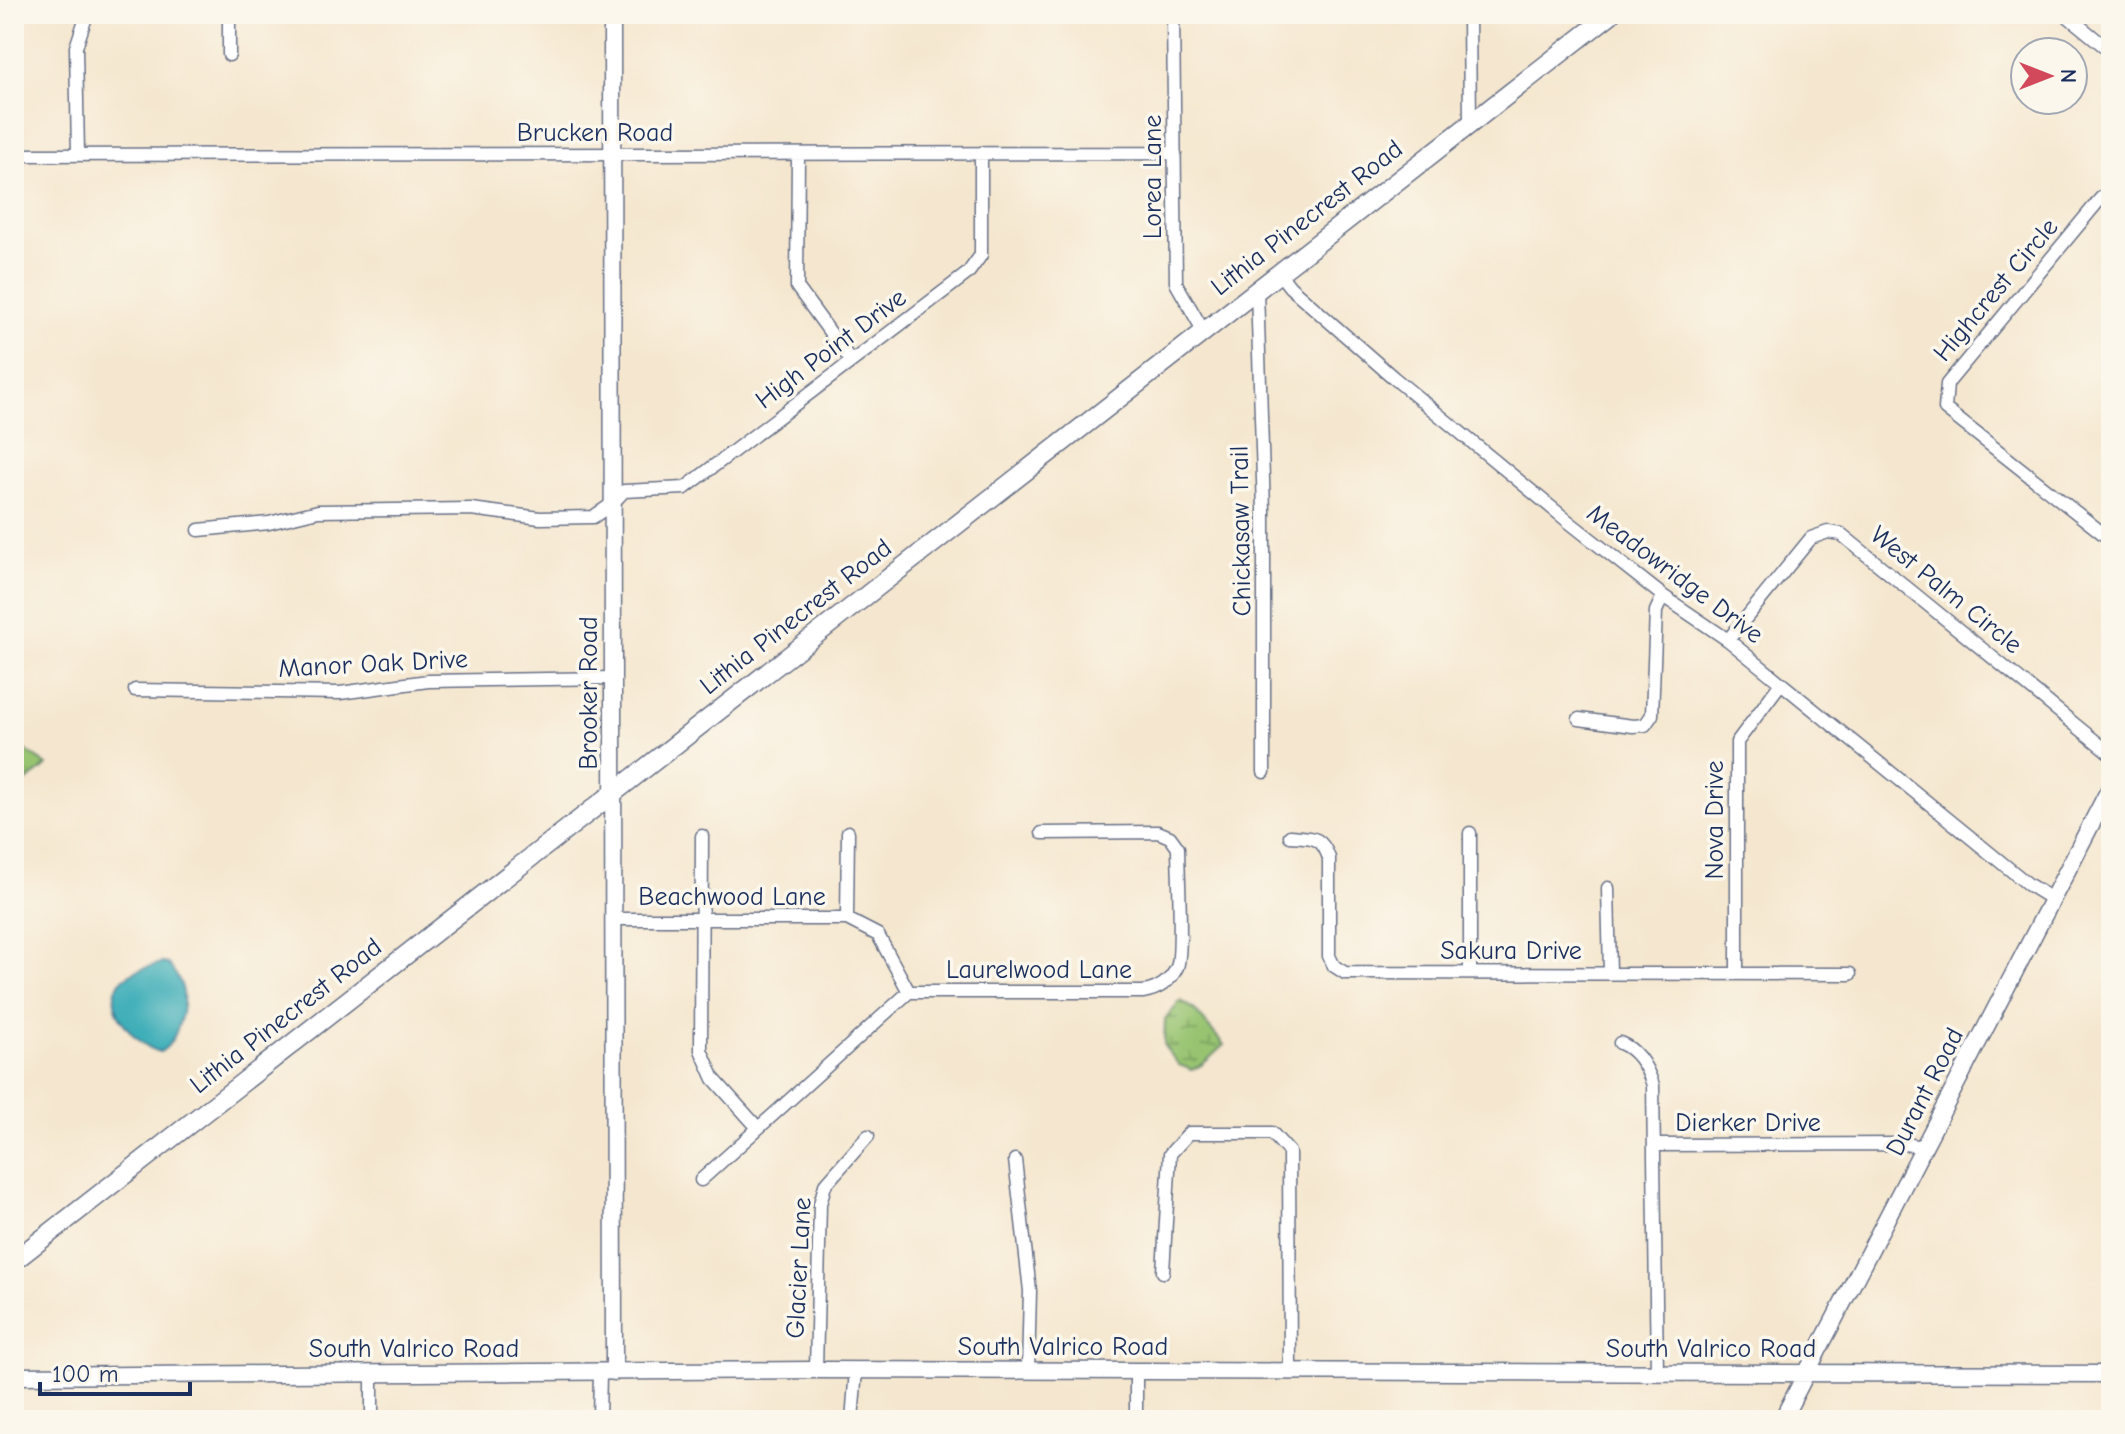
<svg xmlns="http://www.w3.org/2000/svg" width="2125" height="1434" font-family="'Comic Neue',sans-serif">
  <style>
    .wetland { fill: url(#wetland-marsh); stroke: #5a7a68; stroke-width: 2 }
    .water { fill: #3dadb8; stroke: #2c6e8b; stroke-width: 2 }
    .lines { fill: none; stroke-linecap: round; stroke-linejoin: round }
    .minor-casing { stroke: #676f86; stroke-width: 15 }
    .tertiary-casing { stroke: #676f86; stroke-width: 19 }
    .secondary-casing { stroke: #676f86; stroke-width: 21 }
    .minor { stroke: #fff; stroke-width: 12 }
    .tertiary { stroke: #fff; stroke-width: 16 }
    .secondary { stroke: #fff; stroke-width: 18 }
    .labels { text-anchor: middle; dominant-baseline: central; stroke-width: 7; stroke-linejoin: round; paint-order: stroke }
    .street-label { font-size: 26px; fill: #1b2f5e; stroke: #fbf7ec }
  </style>
  <defs>
    <pattern id="wetland-marsh" width="20" height="14" patternUnits="userSpaceOnUse" patternTransform="scale(2)"><rect width="20" height="14" fill="#98c471"/><path d="M1 5h8M5 5V1M11 12h8M15 12V8" fill="none" stroke="#7ba060"/></pattern>
  </defs>
  <rect width="100%" height="100%" fill="#fbf7ec"/>
  <filter id="ink" filterUnits="userSpaceOnUse"><feTurbulence type="fractalNoise" baseFrequency=".0125" numOctaves="2"/><feDisplacementMap in="SourceGraphic" scale="16" xChannelSelector="R" yChannelSelector="G"/><feConvolveMatrix kernelMatrix="1 2 1 2 8 2 1 2 1" color-interpolation-filters="sRGB"/></filter>
  <filter id="wash" filterUnits="userSpaceOnUse"><feTurbulence type="fractalNoise" baseFrequency=".006" numOctaves="4" result="noise"/><feDisplacementMap in="SourceGraphic" scale="32" xChannelSelector="R" yChannelSelector="G"/><feGaussianBlur stdDeviation="1.8" result="paint"/><feColorMatrix in="noise" values="0 0 0 0 0 0 0 0 0 0 0 0 0 0 0 0 0 1.4 0 .05"/><feComposite in="paint" operator="in"/></filter>
  <g filter="url(#wash)">
    <rect width="100%" height="100%" fill="#f5e7cf"/>
    <path class="wetland" d="M14,729L25,750L47,765C36,777 23,780 14,793Z
      M1180,1001L1193,1008L1224,1045L1203,1064L1192,1070L1179,1065L1164,1046L1165,1020Z"/>
    <path class="water" d="M162,963L168,964C175,973 182,982 183,993C185,1011 176,1044 160,1052C139,1047 105,1011 117,987C124,972 147,967 162,963Z"/>
  </g>
  <g filter="url(#ink)">
    <g class="lines">
      <g class="minor-casing">
        <path id="minor" d="M1173,14L1176,283L1204,332
          M1469,14L1470,124
          M2065,14L2109,50
          M229,55V14
          M78,154L76,47L87,14
          M798,154L797,287L851,361
          M14,155L1175,153
          M2111,194L2101,198L1947,384L1945,409L2111,540
          M1279,273L1290,287L1394,378L1569,522L1663,596L1728,640L2029,885L2052,899
          M1257,290L1264,511V772
          M199,530L269,523L318,511L471,509L540,518L593,517L612,504L624,491L685,488L968,273L981,255V153
          M1728,640L1811,538L1828,532L1841,534L2111,754
          M135,690L340,693L428,681L614,678
          M1579,719L1633,726L1645,725L1652,715L1656,611L1663,596
          M1470,833V973
          M702,836L701,1050L714,1079L758,1128
          M1290,836C1312,838 1321,835 1329,858V956L1334,966L1345,973L1850,974
          M1608,888L1610,973
          M614,919H847L878,935L909,992
          M847,919L848,832
          M1737,972V742L1781,683
          M1620,1043C1638,1050 1647,1067 1653,1085L1657,1373
          M1655,1145L1905,1144L1924,1147
          M1015,1160L1030,1291L1028,1371
          M701,1180L909,992H1143C1158,990 1171,981 1177,967C1183,953 1178,869 1178,848L1170,837L1158,832L1042,833
          M1163,1272L1170,1154L1189,1133H1272L1289,1152L1290,1371
          M816,1370L820,1204L825,1185L868,1136
          M372,1372V1420
          M1136,1372V1420
          M599,1420L600,1372
          M852,1420L856,1370"/>
      </g>
      <g class="tertiary-casing">
        <path id="tertiary" d="M612,14L614,1372
          M14,1376L816,1370L2111,1374
          M1782,1420L2111,786"/>
      </g>
      <g class="secondary-casing">
        <path id="secondary" d="M14,1261L1611,14"/>
      </g>
      <use href="#minor" class="minor"/>
      <use href="#tertiary" class="tertiary"/>
      <use href="#secondary" class="secondary"/>
    </g>
  </g>
  <g class="labels">
    <g class="street-label">
      <text x="595" y="133">Brucken Road</text>
      <text transform="translate(1153 177) rotate(-90)">Lorea Lane</text>
      <text transform="translate(1307 218) rotate(-38)">Lithia Pinecrest Road</text>
      <text transform="translate(1996 290) rotate(-50)">Highcrest Circle</text>
      <text transform="translate(831 349) rotate(-37)">High Point Drive</text>
      <text transform="translate(1241 531) rotate(-91)">Chickasaw Trail</text>
      <text transform="translate(1675 574) rotate(37)">Meadowridge Drive</text>
      <text transform="translate(1946 590) rotate(39)">West Palm Circle</text>
      <text transform="translate(796 617) rotate(-38)">Lithia Pinecrest Road</text>
      <text transform="translate(373 664) rotate(-3)">Manor Oak Drive</text>
      <text transform="translate(589 693) rotate(-90)">Brooker Road</text>
      <text transform="translate(1715 820) rotate(-90)">Nova Drive</text>
      <text x="732" y="897">Beachwood Lane</text>
      <text x="1511" y="951">Sakura Drive</text>
      <text x="1039" y="970">Laurelwood Lane</text>
      <text transform="translate(286 1016) rotate(-38)">Lithia Pinecrest Road</text>
      <text transform="translate(1925 1092) rotate(-63)">Durant Road</text>
      <text x="1748" y="1123">Dierker Drive</text>
      <text transform="translate(799 1268) rotate(-87)">Glacier Lane</text>
      <text x="1063" y="1347">South Valrico Road</text>
      <text x="414" y="1349">South Valrico Road</text>
      <text x="1711" y="1349">South Valrico Road</text>
    </g>
  </g>
  <rect width="2125" height="1434" fill="none" stroke="#fbf7ec" stroke-width="48"/>
  <g transform="translate(2049 76) rotate(90)"><circle r="38" fill="#fbf7ec" stroke="#a1a7b3" stroke-width="2"/>
  <path d="M0-6L14 30L0 20L-14 30Z" fill="#d1495b"/>
  <text y="-12" font-size="22" font-weight="bold" text-anchor="middle" fill="#1b2f5e">N</text>
  </g>
  <path d="M40 1382v12h150v-12" fill="none" stroke="#1b2f5e" stroke-width="4"/>
  <text x="52" y="1382" font-size="24" fill="#1b2f5e" stroke="#fbf7ec" stroke-width="6" paint-order="stroke">100 m</text>
</svg>
